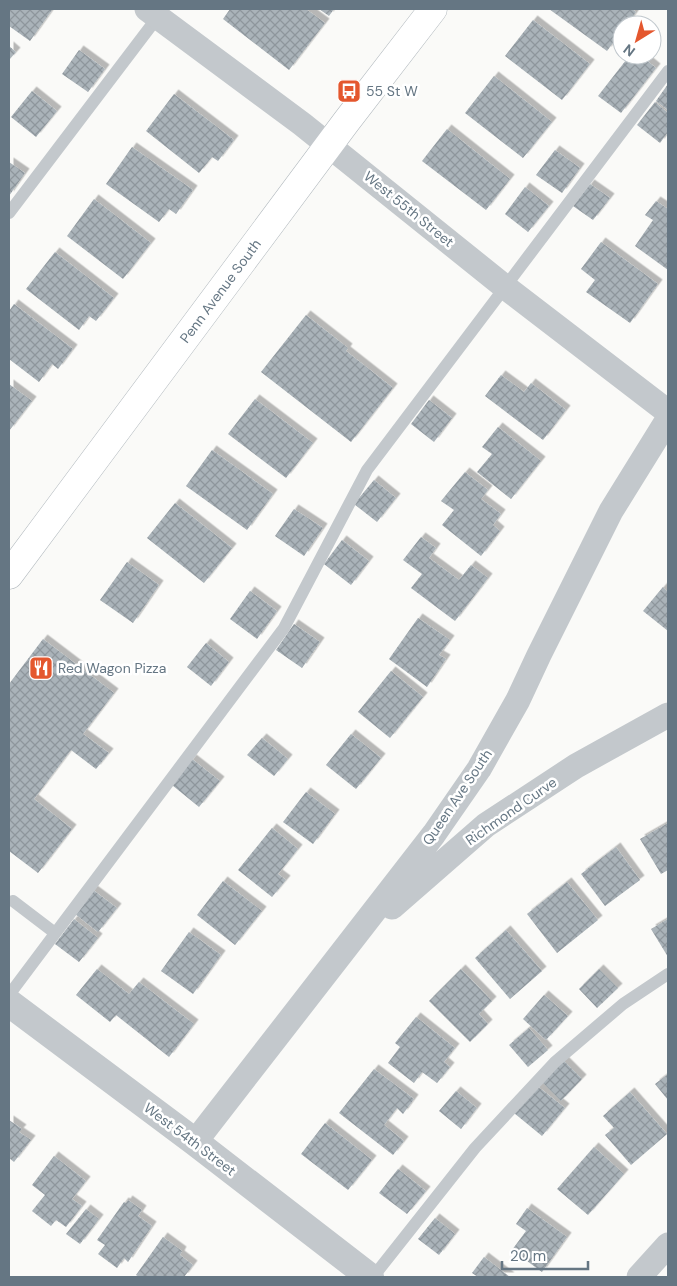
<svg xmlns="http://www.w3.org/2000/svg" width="677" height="1286" font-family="'DM Sans',sans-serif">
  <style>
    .building { fill: url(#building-cross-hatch); filter: url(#shadow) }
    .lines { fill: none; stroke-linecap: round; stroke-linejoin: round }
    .secondary-casing { stroke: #b3babf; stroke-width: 29 }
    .service { stroke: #c3c8cc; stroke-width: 12 }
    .minor { stroke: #c3c8cc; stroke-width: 25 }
    .tertiary { stroke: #c3c8cc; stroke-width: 28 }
    .secondary { stroke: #fff; stroke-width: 28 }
    .labels { text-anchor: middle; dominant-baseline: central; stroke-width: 5; stroke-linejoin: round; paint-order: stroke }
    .poi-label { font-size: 14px; fill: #657683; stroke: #fff; text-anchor: start }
    .street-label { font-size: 14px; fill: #657683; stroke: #fff }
  </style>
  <defs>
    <pattern id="building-cross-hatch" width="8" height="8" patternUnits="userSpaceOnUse" patternTransform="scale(1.25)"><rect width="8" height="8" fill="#aab3b9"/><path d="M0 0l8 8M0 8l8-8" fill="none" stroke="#8e969c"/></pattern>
    <filter id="shadow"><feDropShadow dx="4.5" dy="-4.5" stdDeviation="0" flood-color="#0004"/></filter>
  </defs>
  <rect width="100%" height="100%" fill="#fafaf8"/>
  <path class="building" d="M9,9H51L52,10L30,41L9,26Z
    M230,9H306L325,23L289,70L223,19Z
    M319,9H334L329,16Z
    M549,9H632L636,12L627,25H622V31L607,51Z
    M533,20L590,64L562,100L505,56Z
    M9,46L16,52L9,60Z
    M79,50L105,69L88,92L62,74Z
    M630,55H640L656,68L621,113L598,96Z
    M494,76L552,122L523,158L465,113Z
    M668,84V110L656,101Z
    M32,91L57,111L36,137L11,117Z
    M174,94L234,140L218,161L212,157L199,173L146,131Z
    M655,102L668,113V132L660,143L637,125Z
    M447,129L510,179L486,210L422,161Z
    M132,147L193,190L176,214L169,209L159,222L106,184Z
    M555,150L580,168L562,193L536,175Z
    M9,162L25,173L9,196Z
    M590,184L610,198L593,220L573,206Z
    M525,187L549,206L528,232L505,214Z
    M94,199L151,243L123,279L67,236Z
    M656,201L668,209V270L635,246L653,220L645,215Z
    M601,242L658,284L630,323L586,292L595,280L581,269Z
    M55,252L114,298L96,321L89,316L79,330L26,289Z
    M14,304L73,349L58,369L52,364L39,382L9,359V311Z
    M306,315L348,348L346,351L393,388L351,442L261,372Z
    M501,375L524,392L531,383L566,410L543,440L485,396Z
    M9,384L32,401L9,431Z
    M255,399L313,443L286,478L228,434Z
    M429,400L452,418L434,442L411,424Z
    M498,427L541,461L511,499L477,472L492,454L482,447Z
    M212,450L273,494L247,530L186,486Z
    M465,472L488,490L481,499L501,514L493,525L500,531L481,556L442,525L454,510L441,501Z
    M374,480L396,498L377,522L354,504Z
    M175,503L232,548L204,583L147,538Z
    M294,509L323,528L304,556L275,536Z
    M421,537L436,548L429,558L459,580L471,565L488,578L455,621L411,588L422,574L403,560Z
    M342,540L369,561L351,585L324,564Z
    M127,562L159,585L133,623L100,600Z
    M663,587L668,592V631L643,611Z
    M250,591L277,611L257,639L230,619Z
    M418,618L450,640L439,655L446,659L427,687L389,659Z
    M294,624L320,642L302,668L276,650Z
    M43,639L114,693L83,734L109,753L96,769L71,750L34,799L72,829L38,873L9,851V684Z
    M206,643L229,662L211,686L187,667Z
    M391,671L423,697L390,738L358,712Z
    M351,734L381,758L356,789L326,765Z
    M262,738L288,759L274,776L247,755Z
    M192,759L220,781L199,807L172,785Z
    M306,792L335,814L313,844L283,822Z
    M668,823V870L661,874L640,839Z
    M272,828L298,849L278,874L286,880L272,897L238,870Z
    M616,847L640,880L605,906L581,874Z
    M223,881L262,911L235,945L197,915Z
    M567,882L598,920L557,953L527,914Z
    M93,890L117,908L98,932L75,914Z
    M74,919L98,938L79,962L55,944Z
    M668,919V957L651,929Z
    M506,930L542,971L510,999L475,958Z
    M189,932L221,955L193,994L161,971Z
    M97,969L129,994L139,982L194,1024L169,1057L116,1015L110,1022L76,995Z
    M461,969L492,1001L479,1014L488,1024L470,1042L429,1001Z
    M599,969L618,988L597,1008L579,989Z
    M544,995L568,1016L546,1040L523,1019Z
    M416,1017L455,1048L444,1062L450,1067L437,1083L422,1072L414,1083L388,1063L400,1047L395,1043Z
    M529,1028L548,1050L528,1067L509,1045Z
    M563,1060L582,1079L561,1101L542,1082Z
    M374,1069L414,1099L403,1114L397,1108L384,1125L404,1141L393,1155L339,1113Z
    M668,1074V1100L655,1084Z
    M536,1085L565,1108L542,1136L514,1113Z
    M456,1091L477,1108L461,1129L439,1111Z
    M630,1092L667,1134L631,1165L605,1135L614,1128L603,1116Z
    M9,1120L22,1129L19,1132L31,1140L14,1162L9,1158Z
    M325,1123L372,1160L348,1190L301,1154Z
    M594,1147L624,1174L588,1215L557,1189Z
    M54,1156L86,1181L72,1199L82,1206L66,1227L56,1220L51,1226L32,1211L45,1195L32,1185Z
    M398,1169L426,1191L407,1214L379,1193Z
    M128,1200L142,1210L138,1216L152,1226L128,1262L124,1258L117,1268L98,1254L105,1245L97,1240L124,1202L126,1203Z
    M527,1208L567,1237L542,1272L512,1250L526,1231L516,1224Z
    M86,1209L99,1219L80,1244L66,1234Z
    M435,1218L455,1234L439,1255L418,1239Z
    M163,1237L182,1251L180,1255L193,1265L184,1277H139L136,1275Z
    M484,1257L510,1277H478L472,1273Z"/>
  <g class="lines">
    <g class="secondary-casing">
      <g id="secondary">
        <path id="s1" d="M9,575L346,122L433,9"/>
      </g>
    </g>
    <path class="service" d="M9,213L160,14
      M13,901L55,933
      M9,995L284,628L367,470L668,71
      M373,1277L475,1148L555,1062L623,1004L668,974"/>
    <path class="minor" d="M147,9L302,124L505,287L668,412
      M392,907L486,825L576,766L668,715
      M195,1142L434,834L479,769L518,700L539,655L611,511L668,419
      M639,1277L668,1245"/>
    <path class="tertiary" d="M9,1003L195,1142L370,1277"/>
    <use href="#secondary" class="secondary"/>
  </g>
  <defs>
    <g id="bus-square" transform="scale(1.25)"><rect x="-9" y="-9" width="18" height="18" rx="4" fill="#e4572e" stroke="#fff"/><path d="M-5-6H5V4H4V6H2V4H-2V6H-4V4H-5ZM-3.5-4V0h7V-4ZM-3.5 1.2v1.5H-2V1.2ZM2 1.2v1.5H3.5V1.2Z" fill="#fff"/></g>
    <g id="restaurant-square" transform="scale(1.25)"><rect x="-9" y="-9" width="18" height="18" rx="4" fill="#e4572e" stroke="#fff"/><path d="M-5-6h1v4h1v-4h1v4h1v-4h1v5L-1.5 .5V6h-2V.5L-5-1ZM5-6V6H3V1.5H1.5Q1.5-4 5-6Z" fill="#fff"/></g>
  </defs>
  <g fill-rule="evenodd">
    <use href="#bus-square" x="349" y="91"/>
    <use href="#restaurant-square" x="41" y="668"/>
  </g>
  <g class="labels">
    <g class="poi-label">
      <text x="366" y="91">55 St W</text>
      <text x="58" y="668">Red Wagon Pizza</text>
    </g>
    <g class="street-label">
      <text transform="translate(409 209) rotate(39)">West 55th Street</text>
      <text stroke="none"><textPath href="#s1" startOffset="354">Penn Avenue South</textPath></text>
      <text transform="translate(457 797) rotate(-56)">Queen Ave South</text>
      <text transform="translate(511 811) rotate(-35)">Richmond Curve</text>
      <text transform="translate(190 1139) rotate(37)">West 54th Street</text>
    </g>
  </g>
  <rect width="677" height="1286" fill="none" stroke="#657683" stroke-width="20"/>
  <g transform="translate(637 40) rotate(217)"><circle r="24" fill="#ffffff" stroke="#c1c8cd"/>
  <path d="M0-4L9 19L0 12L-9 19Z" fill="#e4572e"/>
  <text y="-8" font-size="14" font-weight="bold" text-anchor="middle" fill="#657683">N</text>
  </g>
  <path d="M502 1261v8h86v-8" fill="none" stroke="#657683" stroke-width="2.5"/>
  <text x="510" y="1261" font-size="15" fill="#657683" stroke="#ffffff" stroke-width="4" paint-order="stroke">20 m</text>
</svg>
